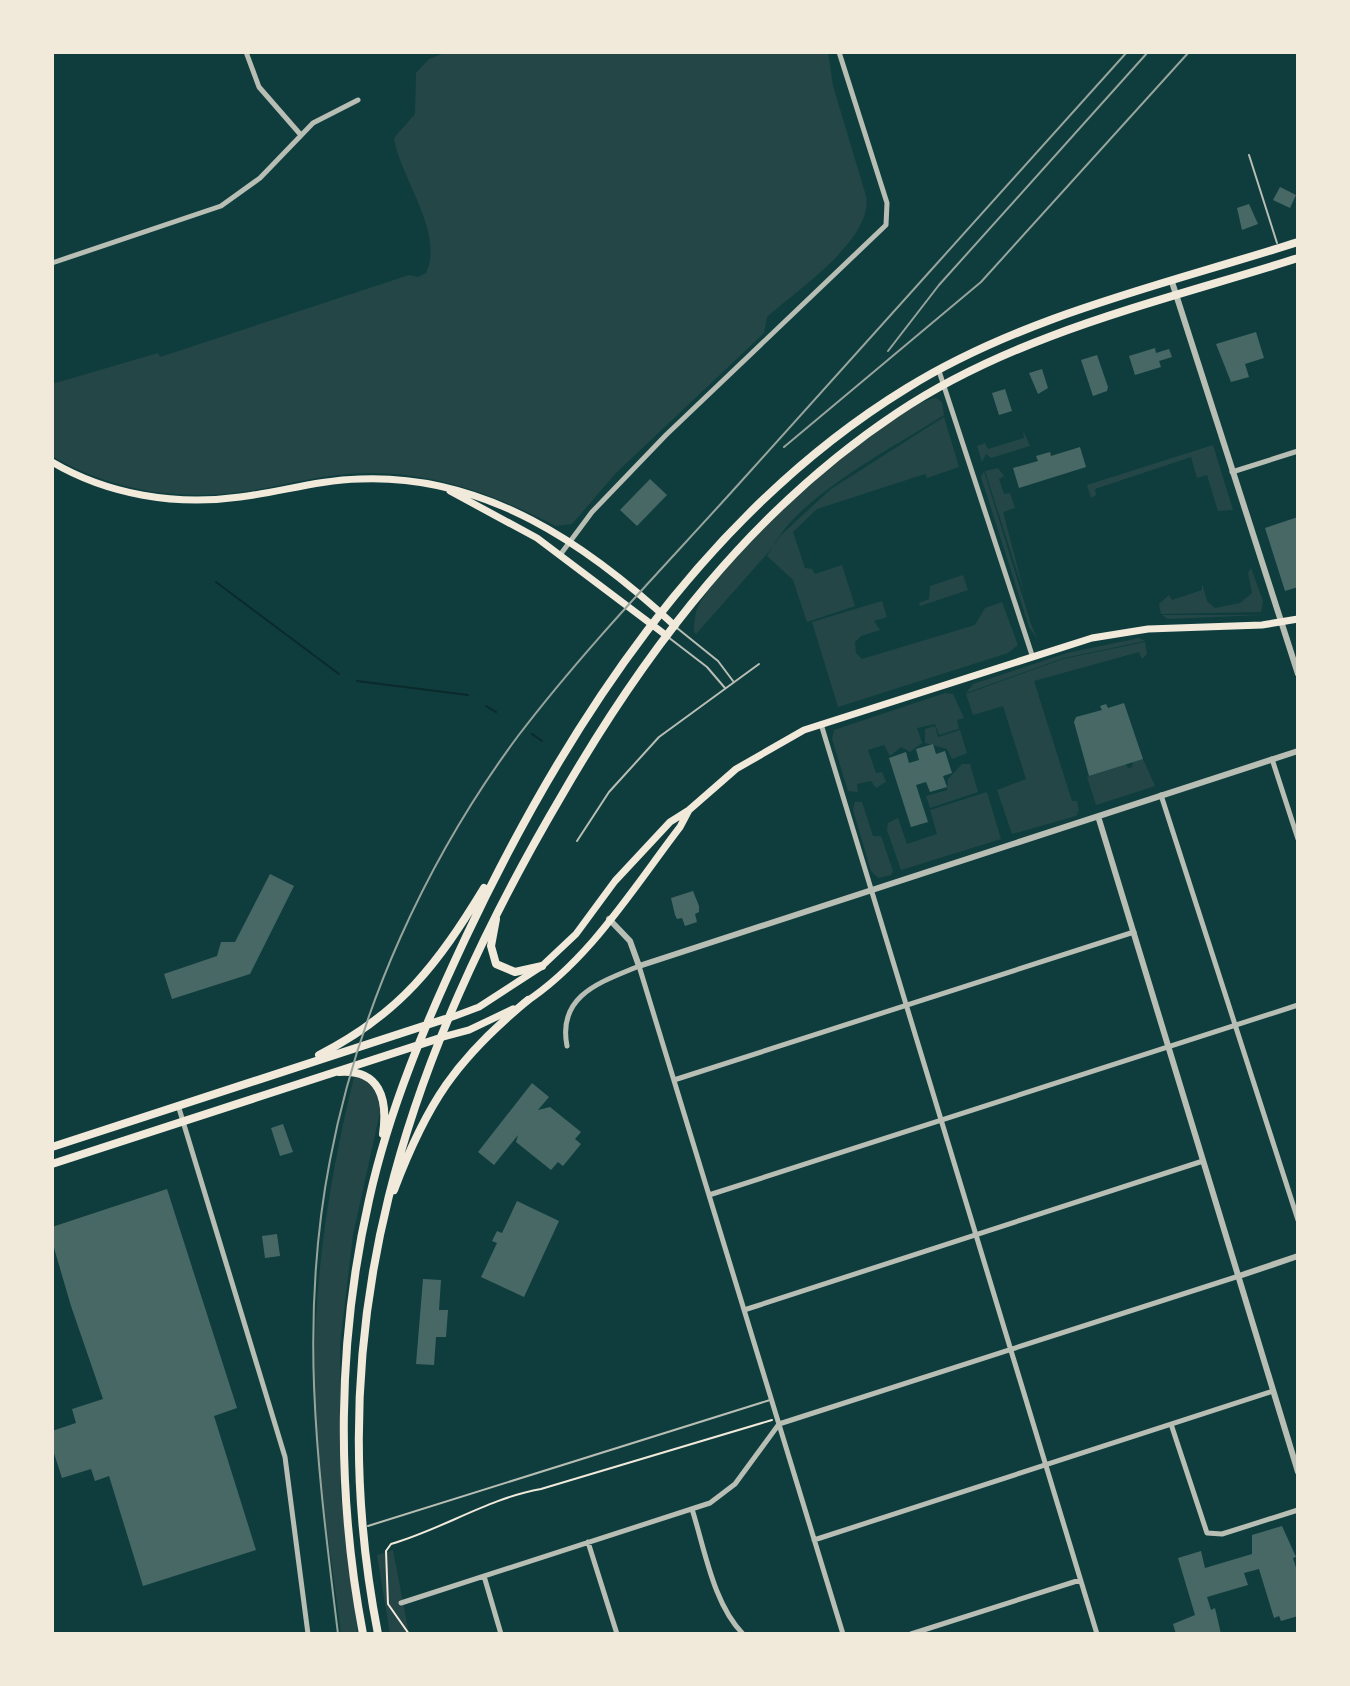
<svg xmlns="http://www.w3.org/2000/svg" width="1350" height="1686" font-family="Raleway,sans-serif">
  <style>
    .green { fill: #244646 }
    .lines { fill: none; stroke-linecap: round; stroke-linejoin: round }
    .stream { stroke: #0a2a2b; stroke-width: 2 }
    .building { fill: #486865 }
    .path { stroke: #f1e9da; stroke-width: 2 }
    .service { stroke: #b8beb3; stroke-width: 2 }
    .minor { stroke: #b8beb3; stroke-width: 5 }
    .tertiary { stroke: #b8beb3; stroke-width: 6 }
    .secondary { stroke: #f1e9da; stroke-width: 7 }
    .primary { stroke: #f1e9da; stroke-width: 8 }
    .rail { stroke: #97a49c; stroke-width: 2 }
  </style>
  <rect width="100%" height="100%" fill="#0f3d3e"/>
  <path class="green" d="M447,52H828L833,86L866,196C874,239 797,290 767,317L764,333L616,473L572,524L556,526C490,492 423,468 347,474C309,477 271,489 233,493C170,500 107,488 52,456V384L158,353L160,357L409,275L418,277L426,273C445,233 400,178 394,138L415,114L416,73L429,59Z
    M936,398L942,402L944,415C896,446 797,497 773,547L696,634L694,632C694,624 695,614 697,609C715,564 889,403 936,398Z
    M944,417L959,467L927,478L925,474L817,509L793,532L805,568L812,569L815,574L842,565L855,606L807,622L793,580L767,556L780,536L831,489Z
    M1023,430L1030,446L991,458L986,454L982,462L977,446L985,443L988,449L1024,438Z
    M1213,445L1233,510L1218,511L1207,475L1197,478L1191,457L1095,489L1096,495L1091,498L1087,485Z
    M998,468L1004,476L999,479L1004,494L1010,493L1015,508L1003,512L1025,596L985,471Z
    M984,471L1031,624L1037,638L1029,627L981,477Z
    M1251,568L1263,601L1261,612L1161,614L1159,604L1169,595L1172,600L1202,590V583L1207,601L1215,608L1240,603L1252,593L1248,573Z
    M963,575L968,590L920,606L919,603L929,599L930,586Z
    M882,601L887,617L874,621L880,630L861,636L855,642L856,653L862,659L975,625L985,608L1002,602L1018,645L1008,653L838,707L812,622Z
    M1162,615H1263L1168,619Z
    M1139,638L1145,641L1064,658L966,693L973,684L1067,653Z
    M1145,642L1147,654L1142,659L1139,652L1034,681L1072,801H1077L1079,811L1073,813L1079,812L1076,816L1012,834L997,790L1026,779L1003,706L973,715L966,694L1063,659Z
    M945,693L953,694L964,718L957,720L959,729L939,735L935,724L917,728L922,743L910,752L901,747L890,756L884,745L868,750L876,773L882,772L886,782L876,788L871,781L857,784L858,792L848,791L832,739L834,730Z
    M935,726L938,737L960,730L967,753L952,759L947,749L925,743V729Z
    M1143,759L1155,786L1096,805L1087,777L1126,764L1128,768L1132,767L1133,762Z
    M962,764H970L978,792L930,808L926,796L947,790L948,779Z
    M987,792L1001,839L901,870L887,830L888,823L898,818L907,844L937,834L930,810Z
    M855,802H862L873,836H881L893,871L891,875L878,878L871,871L853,810Z
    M354,1077C373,1081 379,1094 380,1112L353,1235L340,1345V1490L358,1634H341C332,1560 318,1484 315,1410C311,1296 327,1187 354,1077Z
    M393,1550L409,1634H390L377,1555Z"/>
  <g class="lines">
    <path class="stream" d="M216,582L339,674
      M357,681L468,695
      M486,706L496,712
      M532,734L542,741"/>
  </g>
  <path class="building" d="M1280,187L1296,195L1290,208L1273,200Z
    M1249,204L1258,224L1242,230L1237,208Z
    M1256,332L1264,358L1245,364L1249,377L1231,382L1216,344Z
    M1155,348L1156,353L1169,349L1172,357L1159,361L1161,367L1135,375L1129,356Z
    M1097,355L1108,387L1107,391L1093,396L1081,360Z
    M1042,369L1048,388L1038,394L1029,373Z
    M1005,389L1012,411L999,415L992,393Z
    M1080,447L1086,467L1019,488L1013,468L1038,461L1036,456L1050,452L1051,456Z
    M650,479L667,495L637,526L620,510Z
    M1298,517V587L1285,591L1265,528Z
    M1124,703L1143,759L1089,776L1074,722L1076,717L1102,710L1100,706L1106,704L1108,708Z
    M933,744L936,754L945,751L952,773L943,776L947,787L930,792L926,782L916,785L928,822L911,827L889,758L906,752L909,763L919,760L916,749Z
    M270,874L294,886L250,974L172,999L164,974L217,956L221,942H235Z
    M693,891L699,906V912L695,914L697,922L685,926L682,918L677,919L675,915L671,898Z
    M532,1083L549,1097L538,1110L550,1107L581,1132L575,1139L581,1144L563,1166L558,1162L551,1170L516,1142L518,1135L494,1165L478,1152Z
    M283,1124L293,1152L280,1156L271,1128Z
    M167,1189L237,1408L214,1416L256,1550L143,1586L109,1476L95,1481L91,1469L62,1478L52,1447V1431L76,1423L72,1409L103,1399L71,1306L52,1241V1227Z
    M517,1201L559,1221L524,1297L481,1277L497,1243L492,1241L497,1231L502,1233Z
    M277,1234L280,1256L265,1258L262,1236Z
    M423,1279L441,1280L439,1310H448L446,1337H436L434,1365L416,1364Z
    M1282,1526L1296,1557L1293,1558L1298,1574V1616L1281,1621L1279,1616L1274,1618L1259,1569L1244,1573L1248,1585L1207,1597L1211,1610L1215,1608L1221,1634H1176L1173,1624L1195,1615L1178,1558L1201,1551L1205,1568L1252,1554V1535Z"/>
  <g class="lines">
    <path class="path" d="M409,1634L388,1604L386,1551L391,1544C443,1529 489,1498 541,1489L772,1420"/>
    <path class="service" d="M1249,155L1277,243
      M677,628L718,661L733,681
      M668,637L707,667L725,688
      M577,841L609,792L659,737L759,664
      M368,1526L770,1400"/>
    <path class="minor" d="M246,52L259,87L300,134
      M52,263L221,206L260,178L313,123L358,100
      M939,371L1032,655
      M1232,472L1298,451
      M560,555L592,512L666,435L886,225L887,203L839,52
      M821,724L1097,1634
      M1272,759L1298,839
      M1161,795L1298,1220
      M567,1046C557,995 601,982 639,966L843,1634
      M674,1080L1134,932
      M178,1105L285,1457L308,1634
      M709,1195L1298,1005
      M744,1310L1203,1161
      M1171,1424L1207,1533L1222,1534L1298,1510
      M692,1509C705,1550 713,1603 743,1634
      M814,1540L1273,1391
      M588,1542L617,1634
      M484,1576L501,1634
      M401,1603L710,1503L735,1484L779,1424L1239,1276
      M911,1634L1080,1580"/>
    <path class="tertiary" d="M1172,282L1298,674
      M1098,816L1298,1472
      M609,919L630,941L639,966L1298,751
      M1239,1276L1298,1256"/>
    <path class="secondary" d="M52,462C108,495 176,506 240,497C280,492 319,480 360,479C485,474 587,544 675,626
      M450,491L537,538L667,636
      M524,1003C589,961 634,887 680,827L689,810
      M447,1019L479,1007L542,966L576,934L615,881L670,822L689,810L736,769L804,730L1092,638L1148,629L1262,625L1298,619
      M439,1038L469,1030L513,1009"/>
    <path class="primary" d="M496,919L491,946L496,964L515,972L542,966
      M319,1055C401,1013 437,965 484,888
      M339,1072C380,1069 388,1099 383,1134
      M52,1147L445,1019
      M52,1164L437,1039
      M394,1190C427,1103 456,1059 528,1000
      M363,1634C336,1492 337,1341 369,1200C389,1109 426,1022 465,939C565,727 703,513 907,388C1025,315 1167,284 1298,242
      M378,1634C317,1323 406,1060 562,795C648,646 753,509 897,413C1016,333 1163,301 1298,258"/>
    <path class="rail" d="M888,351L939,285L1148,52
      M784,447L981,282L1189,52
      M338,1634C318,1470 298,1325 330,1160C359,1008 426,860 518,736C588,644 669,562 746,476C873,335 1000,193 1127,52"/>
  </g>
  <rect width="1350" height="1686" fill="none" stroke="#f1e9da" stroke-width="108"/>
</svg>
